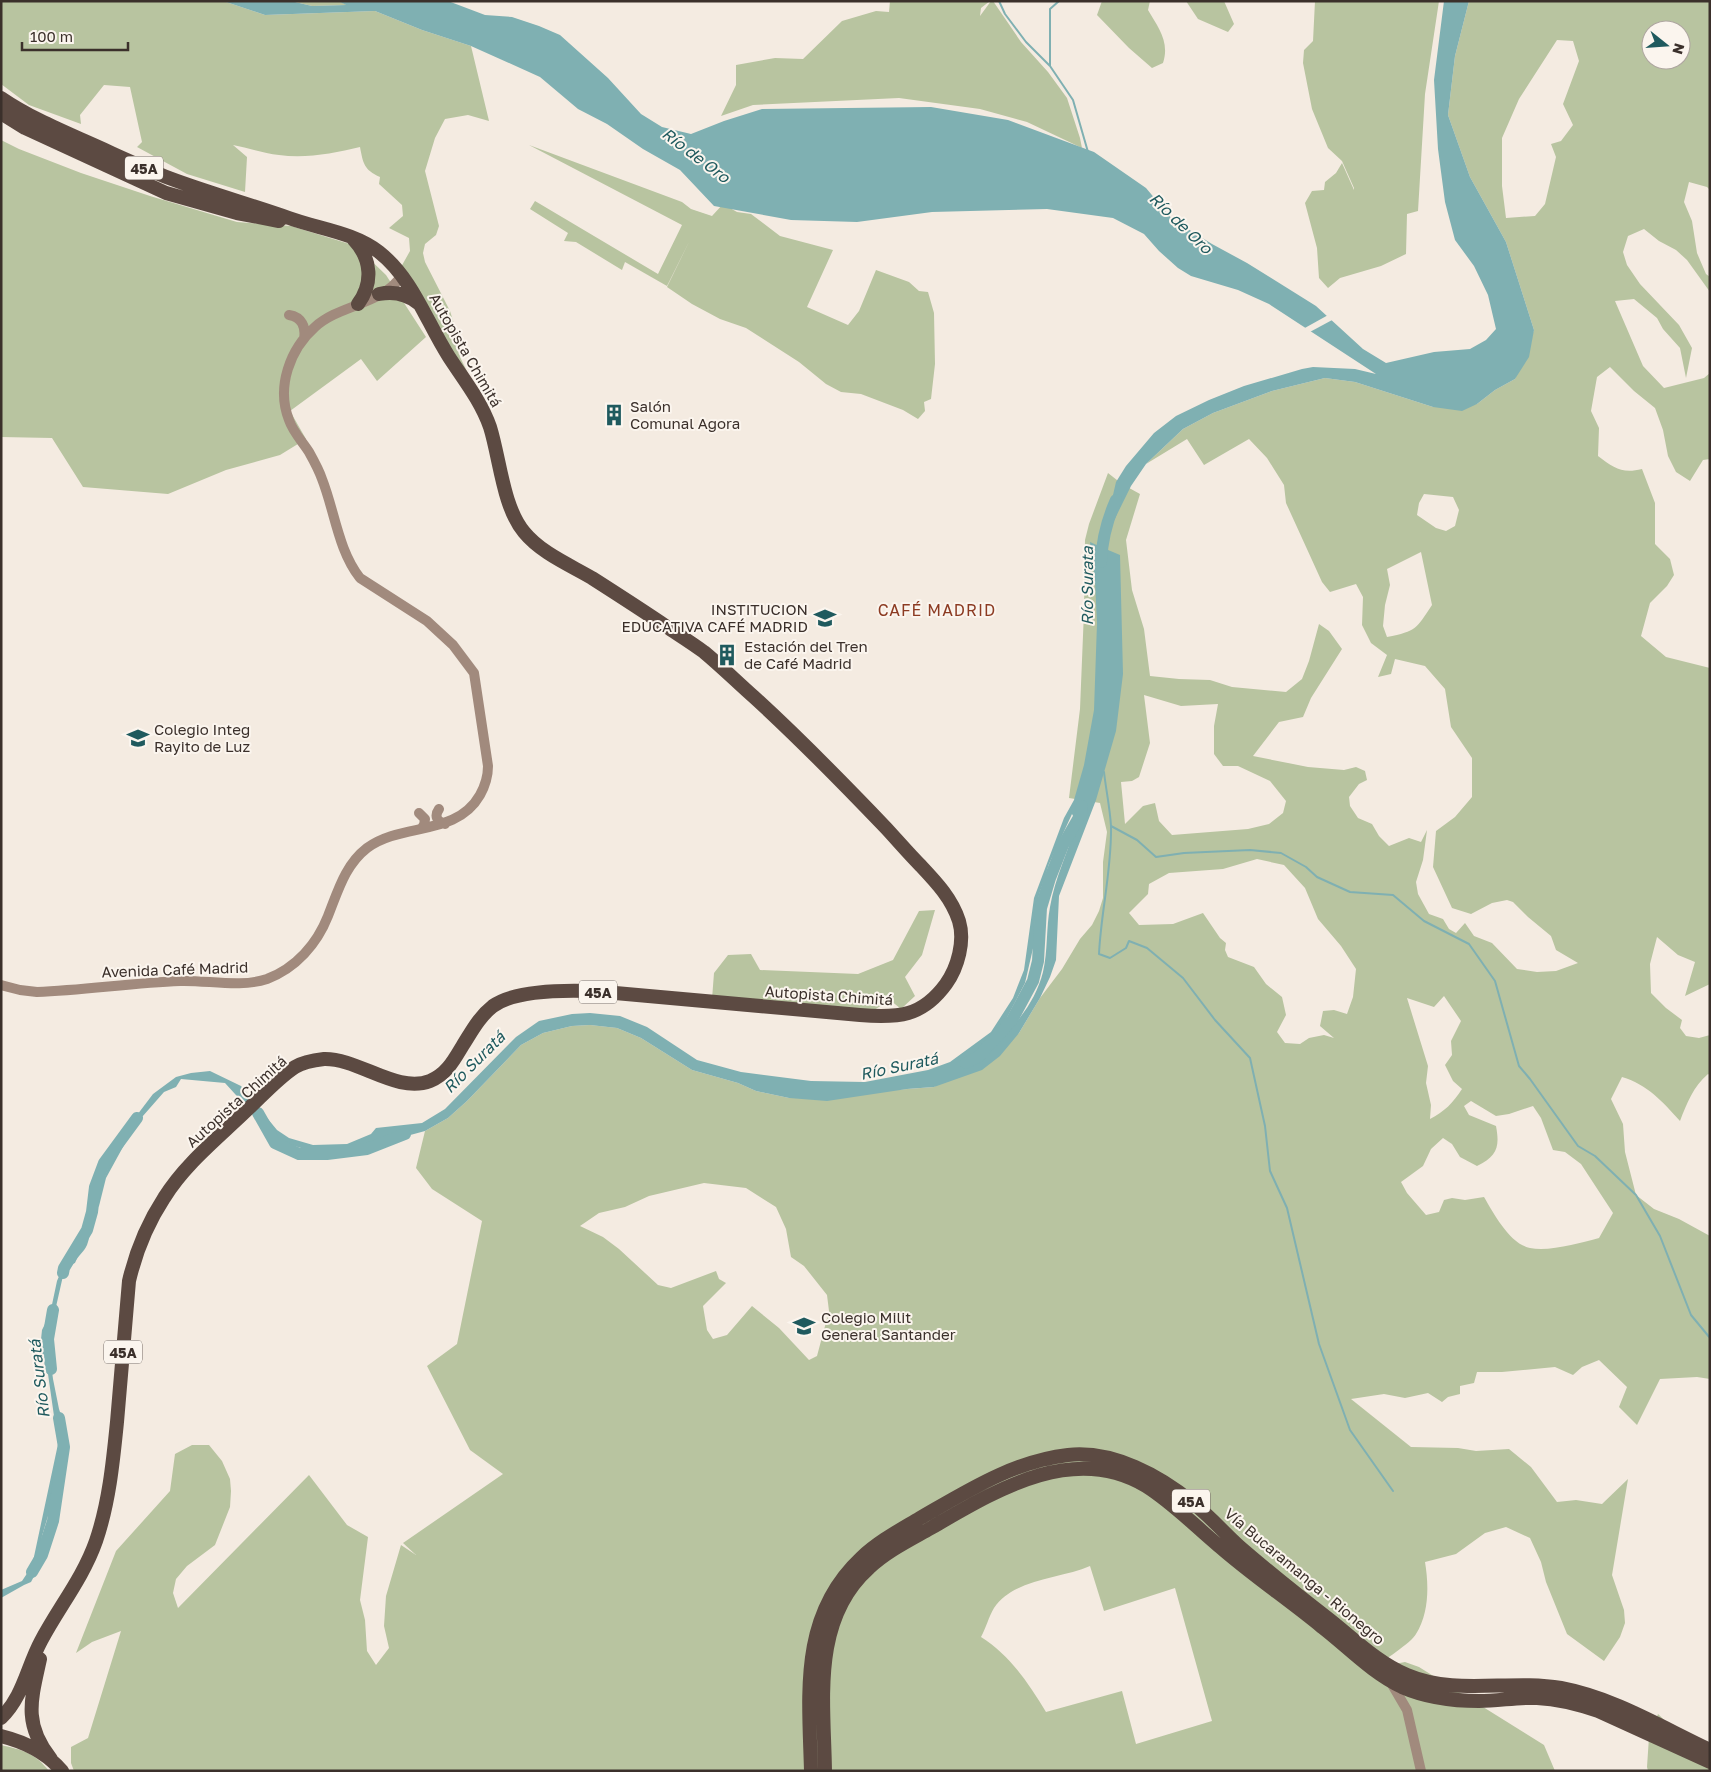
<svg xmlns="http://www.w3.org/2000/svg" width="1711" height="1772" font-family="'Golos Text',sans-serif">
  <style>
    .green { fill: #b8c4a0; fill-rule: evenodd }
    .water { fill: #7fb0b2; fill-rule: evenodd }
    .pier { fill: #f4ebe1 }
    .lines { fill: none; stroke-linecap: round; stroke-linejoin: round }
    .stream { stroke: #7fb0b2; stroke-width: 2 }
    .river { stroke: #7fb0b2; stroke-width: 12 }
    .secondary { stroke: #a18a7d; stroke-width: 10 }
    .highway { stroke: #5c4a42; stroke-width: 14 }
    .labels { text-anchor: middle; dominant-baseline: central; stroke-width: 4; stroke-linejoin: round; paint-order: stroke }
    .shield { fill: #fbf5ee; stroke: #756b66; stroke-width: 1 }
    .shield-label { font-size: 14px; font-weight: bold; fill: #3b302b }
    .street-label { font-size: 15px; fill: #3b302b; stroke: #fbf5ee }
    .poi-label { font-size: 15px; fill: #3b302b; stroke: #fbf5ee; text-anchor: start }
    .water-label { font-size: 16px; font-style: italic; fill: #1f5a5e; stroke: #fbf5ee }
    .neighbourhood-label { font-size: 16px; letter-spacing: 1px; fill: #8c3b22; stroke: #fbf5ee }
  </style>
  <rect width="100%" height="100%" fill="#f4ebe1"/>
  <path class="green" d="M1,1H223L265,15L375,11L422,30L471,46L489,121L468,115L445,119L435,138L425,171L439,226L436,235L425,244L423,253L425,262L450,311L455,327L460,357L480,398L401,267L410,251L409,238L389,228L403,216L402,205L379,184L380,177C364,170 363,163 360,147C334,153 306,159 279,155C264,153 248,148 233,145L247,157L245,192L187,174L137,147L142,142L130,87L104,85L80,115L81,124L29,105L1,84Z
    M291,1H338L347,5L312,6Z
    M890,1H990L981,8L980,16L991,1H993L1021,42L1048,72L1067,98L1080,138L1082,148L1027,122L980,109L899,98L753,105L721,116L736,85V65L775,58L803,59L842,21L876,11L889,12Z
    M1102,1H1150L1148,10C1158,27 1170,42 1163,63L1152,68L1129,48L1097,15Z
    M1186,1H1224L1234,24L1228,32L1198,19Z
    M1315,1H1439L1425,94L1418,211L1407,214L1406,254L1381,266L1340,278L1328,288L1319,278L1317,248L1305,203L1312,191L1324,190L1325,182L1336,173L1342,163L1354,190V188L1342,161L1328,148L1312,109L1303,63L1304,50L1313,41Z
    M1469,1H1710V190L1707,187L1689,182L1684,202L1692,221L1697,253L1706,274L1710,277V292L1687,260L1676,250L1659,241L1644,229L1628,236L1623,252L1627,265L1640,284L1679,325L1692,348L1686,378L1680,348L1663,329L1657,318L1634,299L1615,301L1643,366L1664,388L1704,378L1710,373V459L1703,460L1690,481L1676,472L1668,456L1663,430L1655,408L1634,391L1610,367L1597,377L1591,411L1599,428L1598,456C1614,468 1622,474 1642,469L1655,503V544L1670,559L1674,575L1667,586L1650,603L1641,636L1666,657L1710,668V984L1685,996L1695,962L1678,955L1657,937L1650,964L1651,993L1666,1008L1682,1020L1680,1028L1686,1036L1699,1038L1710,1035V1075L1708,1074C1693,1087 1687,1103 1680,1121C1662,1101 1648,1085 1622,1077L1611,1099L1623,1124L1625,1152L1636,1195L1654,1209L1679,1219L1710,1236V1379L1697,1377L1660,1379L1637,1425L1619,1407L1627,1387L1599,1360L1582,1367L1573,1375L1555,1367L1502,1372H1477L1474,1383L1460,1386V1394L1448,1397L1442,1402L1428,1393L1405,1398L1384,1394L1351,1399L1411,1447L1458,1448L1476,1451L1509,1449L1531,1467L1557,1502L1576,1500L1602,1504L1628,1479L1612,1575L1624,1610L1625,1623L1620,1637L1604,1661L1567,1634L1546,1582L1541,1562L1530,1538L1506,1527L1485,1533L1456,1554L1425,1562C1429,1586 1429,1613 1416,1634C1411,1643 1383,1661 1373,1668L1405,1662L1419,1667L1544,1745L1555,1771H74L71,1763V1747L88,1738L121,1631L92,1642L76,1653L116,1551L170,1491L175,1454L192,1445H209L222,1461L230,1479L231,1491L230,1507L215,1545L187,1566L176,1579L173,1593L178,1608L309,1475L347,1525L368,1537L360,1600L365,1620L367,1651L376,1665L389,1648L384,1626L386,1596L401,1545L416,1555L403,1543L503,1474L470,1450L427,1366L457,1344L482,1221L432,1189L416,1168L425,1131L448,1118L467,1101L521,1045L543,1033L572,1026L590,1025L617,1028L641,1038L692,1070L738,1083L756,1091L789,1098L934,1087L1019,1033L1040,998L1062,969L1080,939L1092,925L1099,911L1103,898V862L1107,832L1100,803L1069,798L1080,709L1084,611L1085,540L1089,524L1108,473L1122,484L1140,494L1126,540L1132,590L1144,629L1150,676L1179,679L1210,680L1232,687L1286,692L1302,679L1309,661L1319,624L1329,631L1342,649L1311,698L1303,717L1279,722L1253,756L1308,767L1344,770L1356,767L1365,771L1367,780L1359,784L1349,797L1350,806L1358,818L1372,824L1379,836L1389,846L1409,838L1421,842L1427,830L1423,860L1416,882L1418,894L1429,914L1443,919L1449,929L1456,933L1465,923L1474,936L1492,943L1517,969L1537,972L1556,971L1578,963L1556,950L1551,936L1528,917L1513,902L1507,900L1492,903L1471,914L1452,908L1433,867L1436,831L1455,817L1472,797V758L1451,727L1445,689L1425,666L1395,659L1391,674L1378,677L1387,655L1371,643L1362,625L1363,597L1356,584L1330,592L1322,582L1286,503L1284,485L1267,458L1249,439L1204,465L1187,439L1146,464L1183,429L1213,413L1272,391L1325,378L1355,382L1433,407L1477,404L1495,390L1515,379L1534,330L1506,242L1470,177L1448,115L1455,56ZM1651,30H1681V60H1651ZM1557,40L1573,41L1579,61L1563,104L1573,125L1561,141L1551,144L1556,157L1545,204L1535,216L1506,218L1502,186V138L1519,99ZM1424,494L1453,497L1459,510L1455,526L1446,531L1436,528L1417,515L1419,503ZM1421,552L1432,605C1416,629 1417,631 1387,637L1383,626L1385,605L1390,585L1387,569ZM1144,695L1181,706L1218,704L1214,726V754L1223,766H1238L1270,781L1286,801L1283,813L1269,824L1248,829L1172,835L1159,821L1155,803L1143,806L1125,824L1121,782L1132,781L1139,777L1150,743ZM1257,859L1284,865L1305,888L1318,919L1341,946L1356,969L1353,997L1347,1014L1334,1010L1323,1011L1320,1026L1334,1038L1324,1035L1309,1038L1300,1044L1285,1043L1277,1032L1286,1015L1282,997L1266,984L1254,967L1228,957L1225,950L1226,943L1220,938L1203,913L1173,924L1139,925L1129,913L1148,894L1149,884L1169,873L1223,869ZM1444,996L1461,1021L1451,1041L1452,1055L1445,1065L1453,1081L1462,1089C1453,1103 1444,1112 1430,1119L1431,1105L1426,1083L1428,1066L1407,998L1434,1007ZM1471,1101L1496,1116L1509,1114L1533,1106L1541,1118L1553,1150L1565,1152L1581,1164L1613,1213L1599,1238C1580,1243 1549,1252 1530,1248C1510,1244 1494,1214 1484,1197L1465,1200L1452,1198L1444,1200L1439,1212L1426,1215L1407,1193L1401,1182L1423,1166L1431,1149L1443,1138L1452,1144L1460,1157L1477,1166C1497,1156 1500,1147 1496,1126L1469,1115L1464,1106ZM704,1183L746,1188L776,1207L786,1229L791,1257L804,1266L827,1295L829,1311L817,1356L809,1360L779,1328L752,1306L727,1335L713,1339L707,1330L703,1306L726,1283L719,1279L716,1271L671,1288L658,1285L619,1249L603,1237L580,1226L599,1213L625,1207L649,1196ZM1090,1566L1104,1611L1175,1588L1212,1721L1136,1744L1122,1691L1046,1712C1029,1684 1010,1655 981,1637C986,1628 989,1616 994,1608C1014,1578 1061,1579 1090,1566Z
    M1,140L19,149L81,173L150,196L237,222L291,226L356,246L386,275L426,337L377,381L361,359L290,411L306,439L280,455L226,470L168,494L83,487L52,438L1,437Z
    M529,145L682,202L691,209L712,216L723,204L737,212L751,214L780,236L833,250L807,307L848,325L859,311L876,270L909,282L919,291L928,292L934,313L935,364L931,399L924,402L925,411L918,419L903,410L861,394L841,392L826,384L799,362L746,328L720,319L692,304L667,287L690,240L667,286L625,262L622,270L576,242L564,241L568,233L530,209L535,201L658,274L682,225Z
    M935,910L922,955L905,977L915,996L901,1009L890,1000L871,1012L712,999L714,973L728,955L751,954L760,970L858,974L893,960L919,911Z
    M1658,1714L1682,1737L1710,1745V1771H1648L1647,1767L1649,1737Z
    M1,1745C23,1750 35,1753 49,1771H1Z"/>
  <path class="water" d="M223,1H291L312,6L346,5L338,1H448L485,15L512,17L539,26L560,35L608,78L641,114L662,127L691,134L724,121L762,109L931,107L1008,120L1094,152L1146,188L1172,219L1212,244L1247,263L1316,306L1363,349L1386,363L1434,352L1470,349L1486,340L1496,329L1488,295L1474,266L1455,240L1445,202L1438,149L1434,80L1444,1H1469L1455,56L1448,115L1470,177L1506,242L1534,330L1529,357L1515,379L1495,390L1477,404L1462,411L1433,407L1355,382L1325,378L1272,391L1213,413L1183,429L1146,464L1131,486L1101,547L1120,555L1123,674L1116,731L1096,800L1059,896L1056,960L1050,977L1040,998L1019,1033L1000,1056L982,1070L934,1087L907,1089L827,1101L789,1098L756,1091L738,1083L692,1070L641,1038L617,1028L590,1025L572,1026L543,1033L521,1045L467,1101L448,1118L425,1131L381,1143L330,1150L304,1149L282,1142L257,1118L225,1083L181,1079L176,1087L164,1092L135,1125L106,1178L99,1206L89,1215C90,1226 91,1235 87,1245C84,1252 78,1255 75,1263L65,1267L53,1320L47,1332L53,1379L59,1409L63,1421L51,1506L42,1536L40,1565L31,1582L24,1585L1,1598V1590L22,1581L32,1566L58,1444L48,1374L45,1359L40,1349L42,1330L50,1314L57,1281L63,1267L76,1250L83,1233L92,1197L100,1193L99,1183L105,1176L112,1156L123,1140L131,1123L153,1094L176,1077L191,1073L210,1071L241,1086L277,1130L289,1138L313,1145L347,1144L371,1134L376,1128L422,1123L445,1109L516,1037L539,1021L572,1014L590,1013L620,1016L647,1027L697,1060L741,1072L811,1081L865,1082L928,1070L950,1062L991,1032L1013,998L1024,970L1034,898L1064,818L1074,800L1084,765L1094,710L1097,623L1095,582L1090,542L1101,547L1116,482L1126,466L1154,433L1176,416L1209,400L1244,386L1302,369L1313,367L1355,369L1376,374L1269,304L1238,290L1191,276L1178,268L1159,251L1144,234L1113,218L1047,209L932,212L857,222L791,220L714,206L680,170L643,149L607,124L578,109L540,77L471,46L422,30L375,11L265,15ZM1072,814L1077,823C1068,851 1055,878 1050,907C1046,928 1048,951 1043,972C1034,1008 1006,1038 975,1057L1001,1029L1025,983L1034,944L1035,920L1039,895L1049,864Z"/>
  <path class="pier" d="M1330,314L1334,319L1308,333L1303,329Z"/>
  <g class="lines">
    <path class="stream" d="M999,1L1005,14L1026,42L1050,66L1073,100L1088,152
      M1050,66V9L1059,1
      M1104,772C1106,790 1110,808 1111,826C1112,869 1101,911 1099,954L1110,958L1126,948L1129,941L1147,948L1183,978L1215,1020L1250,1058L1265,1126L1270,1171L1287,1208L1319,1344L1350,1430L1393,1491
      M1111,826L1137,840L1156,857L1184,853L1250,850L1281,853L1306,867L1317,877L1350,892L1393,895L1424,921L1469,944L1495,981L1519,1066L1530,1079L1578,1146L1595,1156L1636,1195L1660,1236L1691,1315L1710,1338"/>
    <path class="river" d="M1101,562C1102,540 1107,520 1116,500
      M966,1063L978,1057L1012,1020L1033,981L1038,961L1041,908L1050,878L1063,845L1081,814L1082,806
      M258,1113L275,1143L299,1154H327L367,1149L405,1134
      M63,1273L64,1268L87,1230L92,1212L95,1187L104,1163L137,1118
      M51,1369L48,1339L53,1310
      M32,1572L42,1555L53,1521L64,1447L59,1418"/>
    <path class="secondary" d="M289,315C302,317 306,327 304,339
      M439,809C434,816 437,822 445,824
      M419,813L425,819L424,825L421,829
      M1,985L20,990L37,992C85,990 132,983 180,981C208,980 240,988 267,979C296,968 317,944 328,916C338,891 345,865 367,848C402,822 456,837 480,795C485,786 488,777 488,766L474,673L453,645L427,621L360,578C338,550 335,512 322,479C319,470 314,461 309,452C302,441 293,432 289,420C276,387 290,349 315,327C340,304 383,305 402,275
      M1390,1681L1407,1710L1421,1771"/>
    <path class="highway" d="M1,98C26,115 53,127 80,139C110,152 139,166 169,178C209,193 249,204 289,218C319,229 353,232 379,252C413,279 426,321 449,357C464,380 481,401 490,427C500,459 503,507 524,532C541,553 570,565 592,578C617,594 642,610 667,627C679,635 692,643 704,652C721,666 737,682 754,697C800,739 843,783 886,828C898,841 909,854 921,866C937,883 952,899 959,921C965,941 958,967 946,984C922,1017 898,1018 860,1015L593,991C565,990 515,990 493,1006C479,1017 472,1031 463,1045C454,1060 447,1074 430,1081C397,1094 358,1058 324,1059C315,1060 303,1062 295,1067C278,1078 262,1096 247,1110C218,1138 185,1164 164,1198C147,1224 136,1251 129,1281C125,1328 121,1375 117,1422C113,1462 109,1503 96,1541C83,1578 59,1607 41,1641C27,1667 23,1697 1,1718
      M1,113L25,128L166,193L237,213L279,221
      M354,240C372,259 373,284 358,304
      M379,294C394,291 407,294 418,303
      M40,1659C31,1700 23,1724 51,1759
      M1,1736C25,1742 46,1752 62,1771
      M811,1771C809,1694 799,1616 861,1558C879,1541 900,1530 920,1518C967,1491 1014,1461 1068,1455C1113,1450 1160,1476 1193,1503C1211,1517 1225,1534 1241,1548C1270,1573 1300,1597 1330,1620C1354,1639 1378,1663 1407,1675C1456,1696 1510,1679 1561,1688C1614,1698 1661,1727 1710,1750
      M825,1771C824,1701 811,1620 869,1568C887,1551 910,1540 931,1528C995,1491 1073,1442 1146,1486C1173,1503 1195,1526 1219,1546C1252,1575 1288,1599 1322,1627C1348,1647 1372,1673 1402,1687C1425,1697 1454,1701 1479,1701C1499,1701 1518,1697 1537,1698C1558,1699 1578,1704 1598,1711L1710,1762"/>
  </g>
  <defs>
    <g id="building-bare" transform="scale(1.725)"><path d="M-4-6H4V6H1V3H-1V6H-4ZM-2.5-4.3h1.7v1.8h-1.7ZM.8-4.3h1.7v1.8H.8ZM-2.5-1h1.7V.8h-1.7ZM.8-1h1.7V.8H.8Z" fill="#1f5a5e" stroke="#fbf5ee" stroke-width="2.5" paint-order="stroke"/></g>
    <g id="school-bare" transform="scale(1.725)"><path d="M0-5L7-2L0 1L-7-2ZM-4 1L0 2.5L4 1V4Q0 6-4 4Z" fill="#1f5a5e" stroke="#fbf5ee" stroke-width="2.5" paint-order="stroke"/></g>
  </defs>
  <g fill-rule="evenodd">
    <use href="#building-bare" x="614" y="415"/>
    <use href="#school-bare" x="825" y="618"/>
    <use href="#building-bare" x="727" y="655"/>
    <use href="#school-bare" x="138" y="738"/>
    <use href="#school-bare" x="804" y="1326"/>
  </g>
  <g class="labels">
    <g class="shield">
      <rect x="125" y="156.5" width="38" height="23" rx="4"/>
      <rect x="579" y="980.5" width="38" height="23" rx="4"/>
      <rect x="104" y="1340.5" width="38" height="23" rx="4"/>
      <rect x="1172" y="1489.5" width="38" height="23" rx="4"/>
    </g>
    <g class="shield-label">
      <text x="144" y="168">45A</text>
      <text x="598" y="992">45A</text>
      <text x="123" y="1352">45A</text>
      <text x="1191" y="1501">45A</text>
    </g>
    <g class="street-label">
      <text transform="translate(466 350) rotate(60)">Autopista Chimitá</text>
      <text transform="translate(175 969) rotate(-2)">Avenida Café Madrid</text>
      <text transform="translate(829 995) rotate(4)">Autopista Chimitá</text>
      <text transform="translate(236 1101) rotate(-42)">Autopista Chimitá</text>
      <text transform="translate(1305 1576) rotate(40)">Vía Bucaramanga - Rionegro</text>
    </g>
    <g class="poi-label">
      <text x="630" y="406">Salón<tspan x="630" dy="17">Comunal Agora</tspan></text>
      <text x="808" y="609" text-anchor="end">INSTITUCION<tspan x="808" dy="17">EDUCATIVA CAFÉ MADRID</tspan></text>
      <text x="744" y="646">Estación del Tren<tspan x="744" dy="17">de Café Madrid</tspan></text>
      <text x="154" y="729">Colegio Integ<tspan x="154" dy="17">Rayito de Luz</tspan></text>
      <text x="821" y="1317">Colegio Milit<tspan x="821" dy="17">General Santander</tspan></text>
    </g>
    <g class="water-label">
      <text transform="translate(696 155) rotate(37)">Río de Oro</text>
      <text transform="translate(1181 223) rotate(44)">Río de Oro</text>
      <text transform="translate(1087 586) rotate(-90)">Río Surata</text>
      <text transform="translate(474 1062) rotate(-45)">Río Suratá</text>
      <text transform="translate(899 1066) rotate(-12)">Río Suratá</text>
      <text transform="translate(39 1379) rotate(-97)">Río Suratá</text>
    </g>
    <g class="neighbourhood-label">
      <text x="937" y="610">CAFÉ MADRID</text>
    </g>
  </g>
  <rect width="1711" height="1772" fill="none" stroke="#3b302b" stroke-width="5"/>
  <g transform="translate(1666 45) rotate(107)"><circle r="24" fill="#fbf5ee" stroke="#aea6a0"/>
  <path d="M0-4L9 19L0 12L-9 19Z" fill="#1f5a5e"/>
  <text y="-8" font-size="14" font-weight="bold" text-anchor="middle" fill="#3b302b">N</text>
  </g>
  <path d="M22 42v8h106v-8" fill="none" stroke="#3b302b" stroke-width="2.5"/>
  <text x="30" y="42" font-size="15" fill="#3b302b" stroke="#fbf5ee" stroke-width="4" paint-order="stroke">100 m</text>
</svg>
